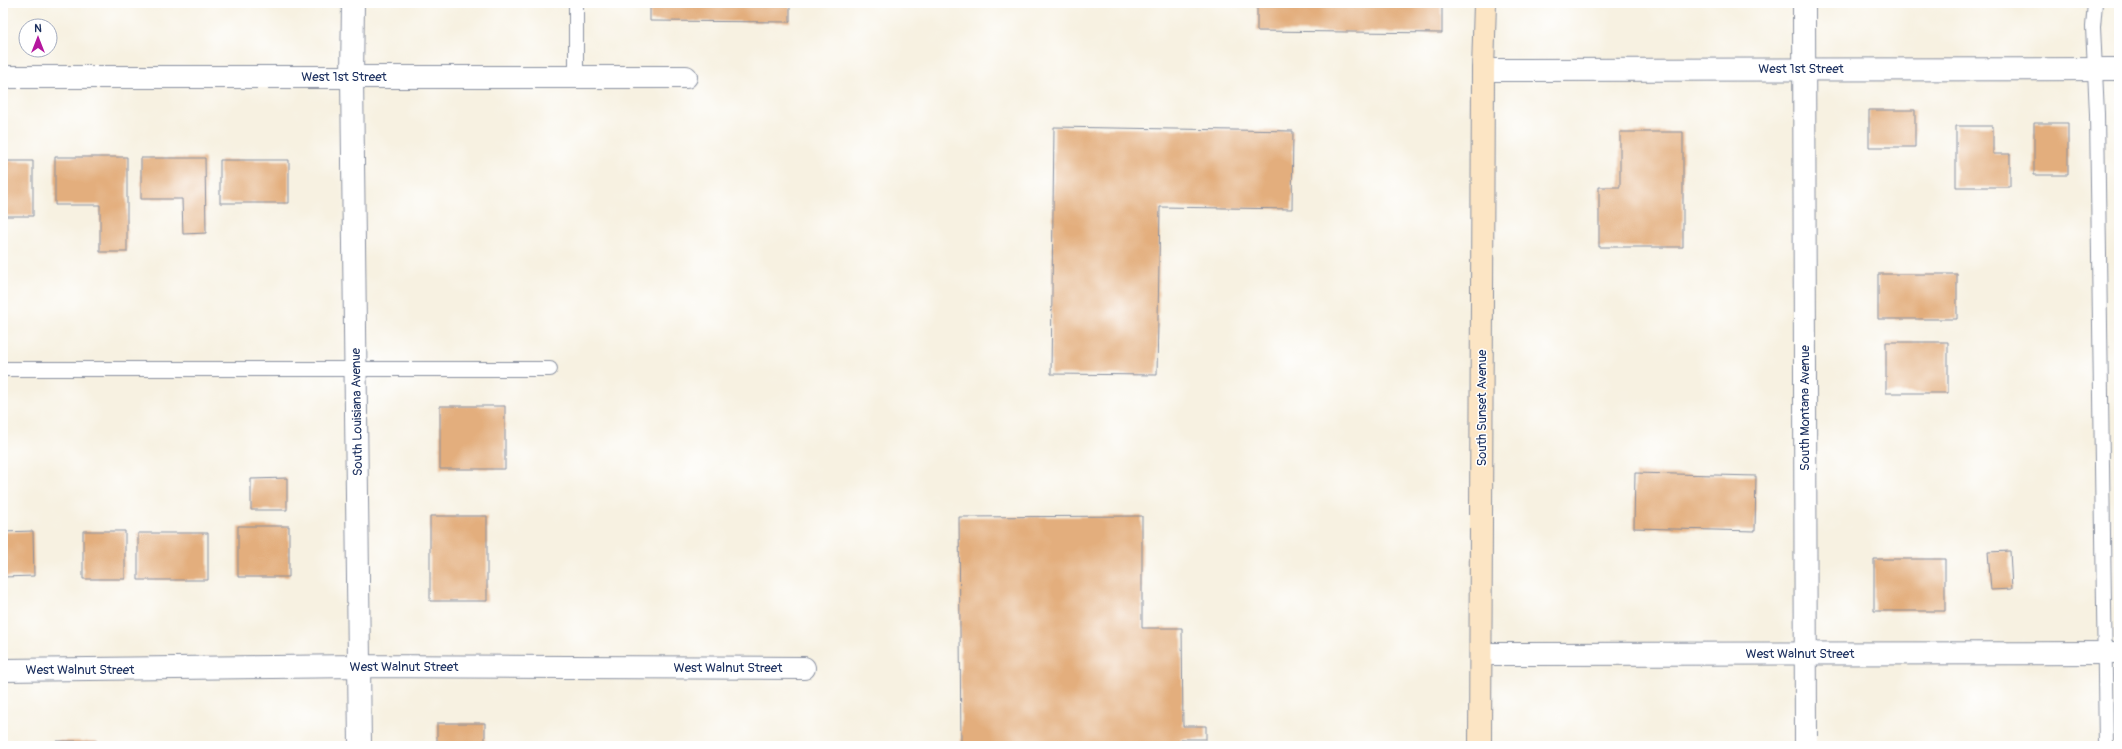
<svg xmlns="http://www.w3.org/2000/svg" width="2122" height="749" font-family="Pangolin,sans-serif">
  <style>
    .building { fill: #e3ae7d }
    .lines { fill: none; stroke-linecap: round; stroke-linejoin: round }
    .service-casing { stroke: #8990a0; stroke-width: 16 }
    .minor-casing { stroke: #8990a0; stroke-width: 24 }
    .secondary-casing { stroke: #8990a0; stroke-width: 24 }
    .service { stroke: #fff; stroke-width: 14 }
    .minor { stroke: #fff; stroke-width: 22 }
    .secondary { stroke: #fce5c4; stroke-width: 22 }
    .labels { text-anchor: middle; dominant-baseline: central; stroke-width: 3; stroke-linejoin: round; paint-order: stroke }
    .street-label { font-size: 13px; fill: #1b2f5e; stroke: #fff }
  </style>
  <rect width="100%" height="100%" fill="#fff"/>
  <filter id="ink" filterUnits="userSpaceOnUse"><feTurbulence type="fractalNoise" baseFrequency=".025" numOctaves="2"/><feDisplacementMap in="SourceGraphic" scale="8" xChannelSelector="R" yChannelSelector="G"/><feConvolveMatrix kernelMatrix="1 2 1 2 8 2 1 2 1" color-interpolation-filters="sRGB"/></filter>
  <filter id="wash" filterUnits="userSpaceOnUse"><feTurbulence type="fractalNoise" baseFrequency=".012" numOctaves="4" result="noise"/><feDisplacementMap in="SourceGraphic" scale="16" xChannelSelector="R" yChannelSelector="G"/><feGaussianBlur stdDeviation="0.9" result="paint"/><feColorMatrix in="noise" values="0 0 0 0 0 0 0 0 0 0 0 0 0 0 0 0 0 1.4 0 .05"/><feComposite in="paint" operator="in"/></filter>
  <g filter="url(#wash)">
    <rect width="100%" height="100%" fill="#f7f1e1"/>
    <g id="blocks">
      <path class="building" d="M650,3H807V5H790V22L650,21Z
        M1257,3H1442V33L1257,31Z
        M1869,110H1915V147H1869Z
        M2034,123H2068V175H2034Z
        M1956,126H1993V154H2010V187H1956Z
        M1054,127L1293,131L1292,209L1160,207L1157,375L1051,374Z
        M1620,132H1683V247H1599V187H1620Z
        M55,157H127V252H100V205H55Z
        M141,158H205L206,233L183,234L182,199H141Z
        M220,160H289V203H220Z
        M3,161H33V216H3Z
        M1878,274H1957V319H1878Z
        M1886,342H1948V393H1886Z
        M440,406H505V469H440Z
        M1635,473L1756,476L1755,531L1634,528Z
        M287,478V510H251V479Z
        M430,516H487V601H430Z
        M1142,516V628H1182L1183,726H1206V739H1181V746H961L959,517Z
        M238,526H289V577H238Z
        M33,531L34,576L3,577V532Z
        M83,531H125V579H83Z
        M138,533H208V580H138Z
        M2010,551L2012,589L1991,590L1988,552Z
        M1874,559H1945V611H1874Z
        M437,723H485V746H437Z
        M56,741H97V746H56Z
        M145,745H190V746H145Z
        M231,745H277V746H231Z"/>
    </g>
  </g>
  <g filter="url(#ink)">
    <use href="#blocks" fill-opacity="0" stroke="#8990a0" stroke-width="1"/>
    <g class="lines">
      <g class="service-casing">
        <path id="service" d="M576,3V77
          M2095,3L2093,27L2097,114L2106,746
          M3,369H550"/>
      </g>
      <g class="minor-casing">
        <path id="minor" d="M353,3L352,77L360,746
          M1804,3L1806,746
          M1483,70L2119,69
          M3,77H686
          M1481,654L2119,653
          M3,670L360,666L804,668"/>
      </g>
      <g class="secondary-casing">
        <path id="secondary" d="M1480,746L1483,70L1485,3"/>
      </g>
      <use href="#service" class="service"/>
      <use href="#minor" class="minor"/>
      <use href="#secondary" class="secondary"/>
    </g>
  </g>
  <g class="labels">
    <g class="street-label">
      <text x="1801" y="69">West 1st Street</text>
      <text x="344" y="77">West 1st Street</text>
      <text transform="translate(1482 408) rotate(-90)">South Sunset Avenue</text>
      <text transform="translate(1805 408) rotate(-90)">South Montana Avenue</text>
      <text transform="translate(357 412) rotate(-91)">South Louisiana Avenue</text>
      <text x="1800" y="654">West Walnut Street</text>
      <text x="404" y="667">West Walnut Street</text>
      <text x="728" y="668">West Walnut Street</text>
      <text x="80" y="670">West Walnut Street</text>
    </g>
  </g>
  <rect width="2122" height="749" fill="none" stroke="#fff" stroke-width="16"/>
  <g transform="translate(38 38)"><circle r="19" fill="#ffffff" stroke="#a4acbf"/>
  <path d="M0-3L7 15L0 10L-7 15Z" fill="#b5179e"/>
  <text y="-6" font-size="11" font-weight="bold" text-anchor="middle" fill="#1b2f5e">N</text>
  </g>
</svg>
